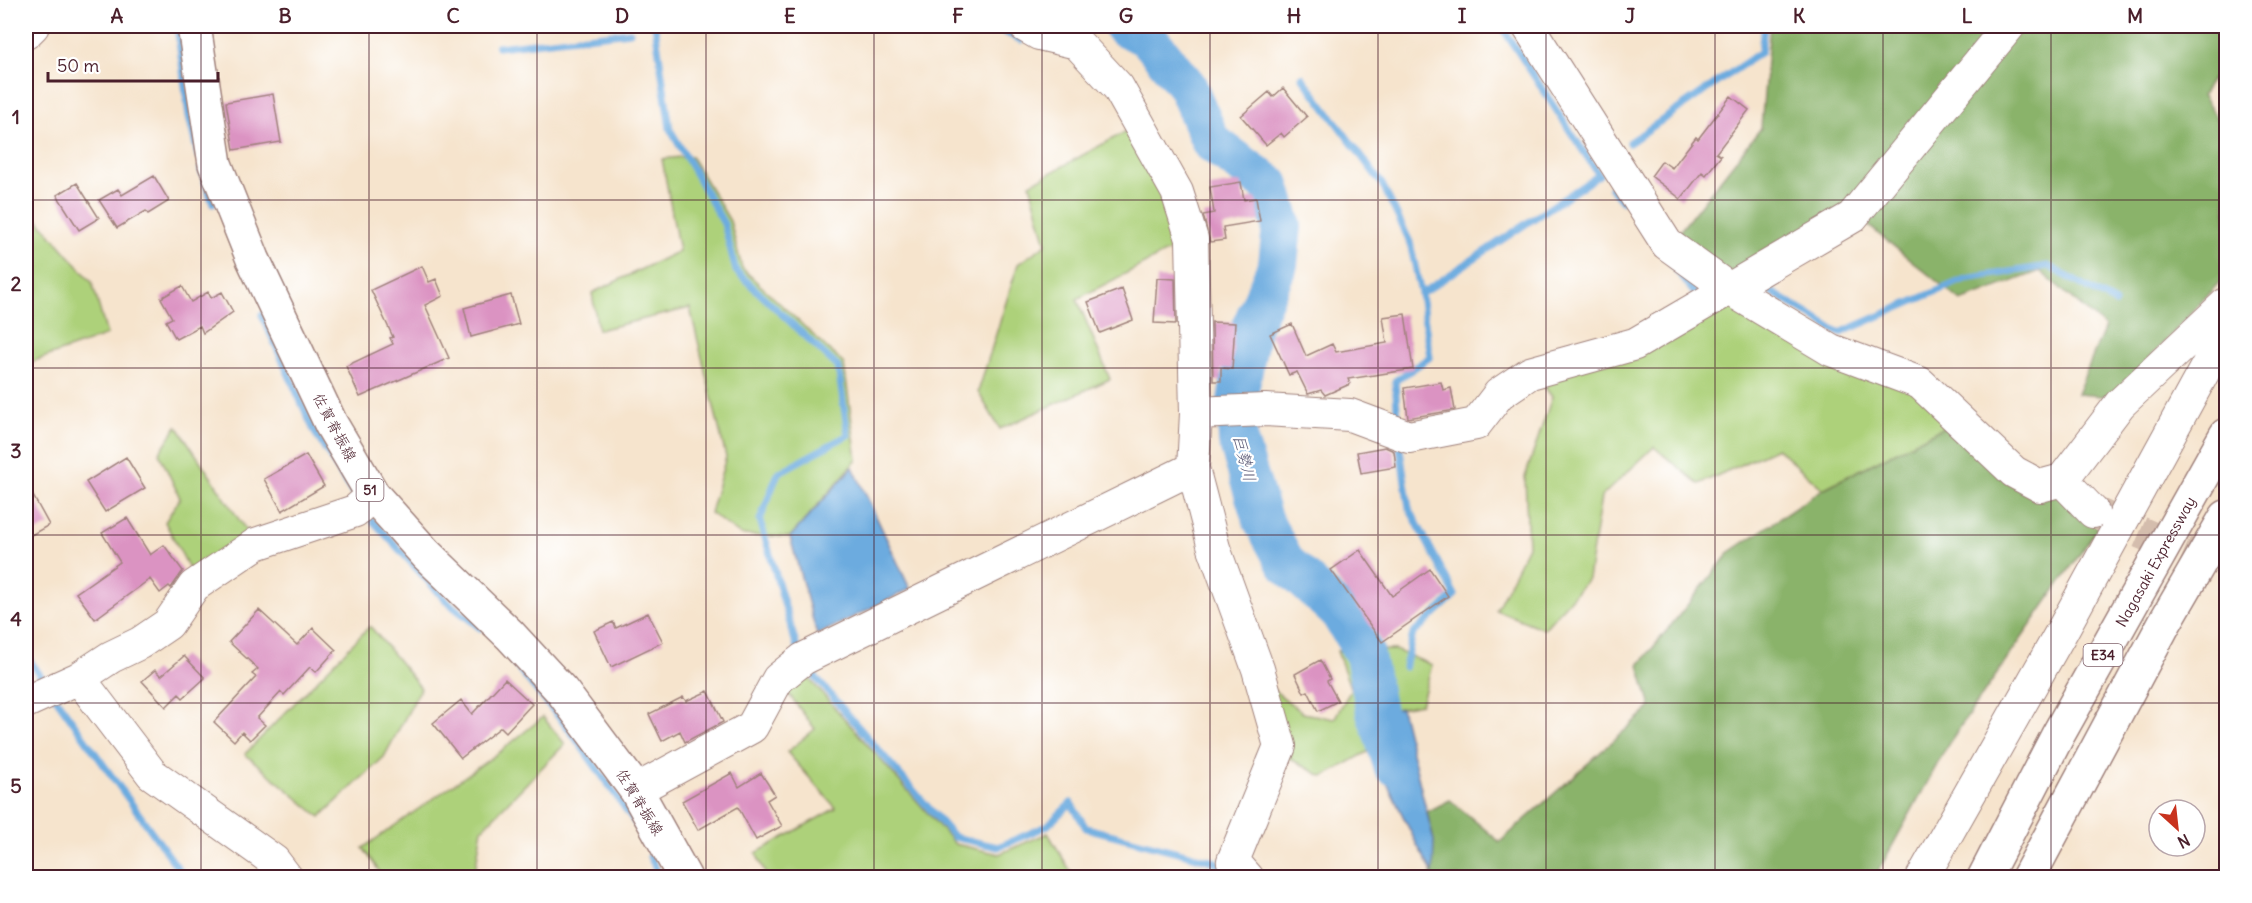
<svg xmlns="http://www.w3.org/2000/svg" width="2252" height="903" font-family="Delius,'Klee One',sans-serif">
  <style>
    .green { fill: #add17a; stroke: #7c7852; stroke-width: 1.5 }
    .forest { fill: #8ab36a; stroke: #6a694a; stroke-width: 1.5 }
    .water { fill: #6cabdf; stroke: #5b6585; stroke-width: 1.5 }
    .lines { fill: none; stroke-linecap: round; stroke-linejoin: round }
    .stream { stroke: #6cabdf; stroke-width: 7 }
    .river { stroke: #6cabdf; stroke-width: 40 }
    .building { fill: #db93c2 }
    .minor-tunnel { stroke: #d4bdad; stroke-width: 32; stroke-dasharray: 32 16; stroke-linecap: butt }
    .minor-casing { stroke: #a0827c; stroke-width: 34 }
    .major-casing { stroke: #a0827c; stroke-width: 36 }
    .highway-casing { stroke: #a0827c; stroke-width: 36 }
    .minor { stroke: #fff; stroke-width: 32 }
    .major { stroke: #fff; stroke-width: 33 }
    .highway { stroke: #fff; stroke-width: 33 }
    .grid { fill: none; stroke: #4a1f2b; stroke-width: 1.5; stroke-opacity: 0.55 }
    .labels { text-anchor: middle; dominant-baseline: central; stroke-width: 4.5; stroke-linejoin: round; paint-order: stroke }
    .shield { fill: #fff; stroke: #80626b; stroke-width: 1.5 }
    .shield-label { font-size: 14px; font-weight: bold; fill: #4a1f2b }
    .street-label { font-size: 15px; fill: #4a1f2b; stroke: #fff }
    .water-label { font-size: 16px; font-style: italic; fill: #585773; stroke: #fff }
    .neatline { fill: none; stroke: #4a1f2b; stroke-width: 2 }
    .grid-label { font-size: 20px; text-anchor: middle; font-weight: bold; fill: #4a1f2b }
  </style>
  <rect width="100%" height="100%" fill="#fff"/>
  <filter id="ink" filterUnits="userSpaceOnUse"><feTurbulence type="fractalNoise" baseFrequency=".0167" numOctaves="2"/><feDisplacementMap in="SourceGraphic" scale="12" xChannelSelector="R" yChannelSelector="G"/><feConvolveMatrix kernelMatrix="1 2 1 2 8 2 1 2 1" color-interpolation-filters="sRGB"/></filter>
  <filter id="wash" filterUnits="userSpaceOnUse"><feTurbulence type="fractalNoise" baseFrequency=".008" numOctaves="4" result="noise"/><feDisplacementMap in="SourceGraphic" scale="24" xChannelSelector="R" yChannelSelector="G"/><feGaussianBlur stdDeviation="1.35" result="paint"/><feColorMatrix in="noise" values="0 0 0 0 0 0 0 0 0 0 0 0 0 0 0 0 0 1.4 0 .05"/><feComposite in="paint" operator="in"/></filter>
  <g filter="url(#wash)">
    <rect width="100%" height="100%" fill="#f6e4cd"/>
    <path class="green" d="M1132,128L1184,243L1077,299L1110,379L1000,429L978,392L1018,264L1046,244L1030,184Z
      M691,156L730,221L742,268L844,364L857,460L790,537L741,535L710,513L726,457L690,308L598,330L592,293L679,251L662,159Z
      M26,206L92,282L107,335L26,364Z
      M1730,297L1919,390L1950,424L1823,489L1777,448L1699,484L1654,447L1601,497L1588,579L1544,629L1496,610L1528,546L1525,477L1552,397L1529,366Z
      M177,426L250,536L191,572L165,522L180,498L159,453Z
      M370,626L421,688L384,757L320,817L245,754Z
      M1395,650L1432,665L1421,704L1368,714L1371,750L1323,777L1274,750L1252,673L1303,713L1334,719L1351,690L1337,651Z
      M806,675L955,844L999,854L1048,833L1074,877H767L756,853L836,808L787,752L815,729L784,688Z
      M543,717L565,744L482,829L474,877H383L363,848L501,751Z"/>
    <path class="forest" d="M1770,26H2226V58L2202,95L2226,132V275L2114,397L2077,394L2105,327L2040,271L1961,301L1848,209L1727,281L1676,236L1761,128Z
      M1950,424L2059,492L2098,528L1949,743L1875,877H1431L1434,841L1427,812L1450,800L1500,842L1651,707L1639,665L1730,552L1823,489Z"/>
    <path class="water" d="M853,467L910,589L817,635L790,537Z
      M1401,708L1434,841L1433,873L1417,845L1371,750L1368,714Z"/>
    <g class="lines">
      <path class="stream" d="M177,26L189,116L198,155
        M655,26L670,129L724,224L736,271L838,367L848,435L778,473L760,520L797,648
        M996,26L998,29L1021,40
        M498,47L630,32
        M1302,77L1382,184L1410,242L1421,294
        M1629,143L1761,52L1764,26
        M201,169L213,204
        M1611,188L1622,201
        M1672,264L1696,295
        M1765,288L1840,333L1965,279L2048,266L2115,303
        M262,315L315,433L355,497
        M1398,422L1395,381L1430,357L1421,294L1599,175L1501,26
        M1399,443L1409,508L1455,595L1413,634L1405,667
        M373,521L446,601L480,628
        M26,655L47,685
        M513,662L571,732L639,828
        M810,671L954,837L998,847L1047,826L1071,803L1086,828L1216,862L1223,869
        M55,697L185,878
        M650,857L661,878"/>
      <path class="river" d="M1123,26L1148,38L1187,86L1211,142L1270,185L1282,226L1278,264L1251,328L1237,401L1238,441L1262,519L1286,563L1339,612L1365,655L1376,712L1393,765"/>
    </g>
    <g id="blocks">
      <path class="building" d="M1283,88L1307,117L1284,137L1281,133L1266,145L1241,116L1269,92L1273,97Z
        M273,94L281,142L234,150L226,102Z
        M1731,96L1749,110L1716,153L1721,156L1706,175L1702,172L1681,199L1651,176L1662,161L1672,168L1696,137L1698,139Z
        M154,176L169,201L148,214L146,211L117,228L99,200L118,189L122,195Z
        M1241,182L1244,200L1256,198L1260,221L1223,227L1225,240L1210,242L1203,215L1214,213L1210,187Z
        M77,183L99,218L79,230L57,195Z
        M422,266L429,282L436,279L443,296L425,305L449,358L360,397L346,366L393,344L390,338L393,337L371,290Z
        M1157,278L1175,279L1176,324L1154,323Z
        M182,286L191,302L208,292L211,298L222,292L233,312L203,333L200,326L176,339L166,321L172,318L161,298Z
        M1122,289L1133,320L1100,333L1088,302Z
        M511,295L519,324L471,337L464,308Z
        M1405,314L1413,369L1348,379L1350,384L1325,395L1321,390L1308,394L1297,372L1289,375L1270,334L1292,324L1306,356L1332,344L1336,352L1387,343L1383,317Z
        M1212,322L1235,323L1232,369L1221,368V381H1213Z
        M1441,382L1443,390L1451,388L1455,410L1408,418L1404,388Z
        M1385,447L1394,451L1396,467L1361,473L1357,452Z
        M306,455L324,486L282,511L264,479Z
        M126,457L145,488L105,512L86,482Z
        M26,483L49,525L26,538Z
        M127,518L150,555L164,545L183,571L171,588L169,586L160,593L150,579L95,619L76,593L120,562L102,533Z
        M1360,550L1392,596L1430,569L1448,596L1382,642L1331,570Z
        M259,610L297,645L313,628L336,650L316,672L310,667L284,695L281,692L257,718L265,725L250,740L242,732L234,741L214,722L256,677L252,674L258,669L229,642Z
        M648,613L663,642L611,667L594,631L613,622L616,628Z
        M184,656L205,678L183,698L179,694L166,707L142,681L155,670L161,676Z
        M1320,660L1330,679L1327,681L1338,701L1318,711L1308,691L1304,693L1295,674Z
        M505,679L532,704L506,732L501,727L461,758L433,723L461,700L472,714Z
        M708,691L723,722L685,742L680,731L662,741L649,714L683,697L686,701Z
        M732,773L739,787L761,773L775,795L767,800L782,826L756,840L738,807L698,830L682,801Z"/>
    </g>
  </g>
  <g filter="url(#ink)">
    <use href="#blocks" fill-opacity="0" stroke="#a0827c" stroke-width="1.5"/>
    <g class="lines">
      <path class="minor-tunnel" d="M2096,513L2226,570"/>
      <g class="minor-casing">
        <path id="minor" d="M1025,26L1039,34L1077,43L1118,87L1177,192L1192,239L1196,413L1193,468L1214,548L1258,669L1280,746L1233,861L1248,878
          M1528,26L1667,244L1731,290L1831,350L1920,383L2014,472L2040,486L2062,480L2120,404L2226,304
          M26,33L33,26
          M1196,413L1265,410L1350,415L1409,437L1476,424L1499,394L1530,373L1635,344L1852,217L2009,26
          M2062,480L2093,512
          M79,678L152,774L274,861L287,878
          M26,702L79,678L111,657L140,643L168,624L194,586L256,544L355,511L373,495
          M636,790L752,727L778,679L803,659L1193,468
          M1922,878L2062,631L2226,331"/>
      </g>
      <g class="major-casing">
        <path id="major" d="M194,26L215,164L253,259L331,424L373,495L426,554L510,635L562,691L636,790L685,878"/>
      </g>
      <g class="highway-casing">
        <g id="highway">
          <path id="s1" d="M1984,878L2058,735L2226,435"/>
          <path d="M2028,878L2164,624L2226,517"/>
        </g>
      </g>
      <use href="#minor" class="minor"/>
      <use href="#major" class="major"/>
      <use href="#highway" class="highway"/>
    </g>
  </g>
  <path class="grid" d="M201,26V878M369,26V878M537,26V878M706,26V878M874,26V878M1042,26V878M1210,26V878M1378,26V878M1546,26V878M1715,26V878M1883,26V878M2051,26V878M26,200H2226M26,368H2226M26,535H2226M26,703H2226"/>
  <g class="labels">
    <g class="shield">
      <rect x="356.5" y="479" width="27" height="22" rx="4.5"/>
      <rect x="2083.5" y="644" width="39" height="22" rx="4.5"/>
    </g>
    <g class="shield-label">
      <text x="370" y="490">51</text>
      <text x="2103" y="655">E34</text>
    </g>
    <g class="street-label">
      <text transform="translate(335 427) rotate(62)">佐賀脊振線</text>
      <text stroke="none"><textPath href="#s1" startOffset="360">Nagasaki Expressway</textPath></text>
      <text transform="translate(640 802) rotate(58)">佐賀脊振線</text>
    </g>
    <g class="water-label">
      <text transform="translate(1245 458) rotate(76)">巨勢川</text>
    </g>
  </g>
  <rect width="2252" height="903" fill="none" stroke="#fff" stroke-width="66"/>
  <g transform="translate(2177 828) rotate(153)"><circle r="28" fill="#ffffff" stroke="#b7a5aa" stroke-width="1.5"/>
  <path d="M0-4.5L10 22L0 15L-10 22Z" fill="#c8321e"/>
  <text y="-9" font-size="16" font-weight="bold" text-anchor="middle" fill="#4a1f2b">N</text>
  </g>
  <path d="M48 72v9h170v-9" fill="none" stroke="#4a1f2b" stroke-width="3"/>
  <text x="57" y="72" font-size="18" fill="#4a1f2b" stroke="#ffffff" stroke-width="4.5" paint-order="stroke">50 m</text>
  <rect x="33" y="33" width="2186" height="837" class="neatline"/>
  <g class="grid-label">
    <text x="117" y="23">A</text>
    <text x="285" y="23">B</text>
    <text x="453" y="23">C</text>
    <text x="622" y="23">D</text>
    <text x="790" y="23">E</text>
    <text x="958" y="23">F</text>
    <text x="1126" y="23">G</text>
    <text x="1294" y="23">H</text>
    <text x="1462" y="23">I</text>
    <text x="1630" y="23">J</text>
    <text x="1799" y="23">K</text>
    <text x="1967" y="23">L</text>
    <text x="2135" y="23">M</text>
    <text x="16" y="124">1</text>
    <text x="16" y="291">2</text>
    <text x="16" y="458">3</text>
    <text x="16" y="626">4</text>
    <text x="16" y="793">5</text>
  </g>
</svg>
